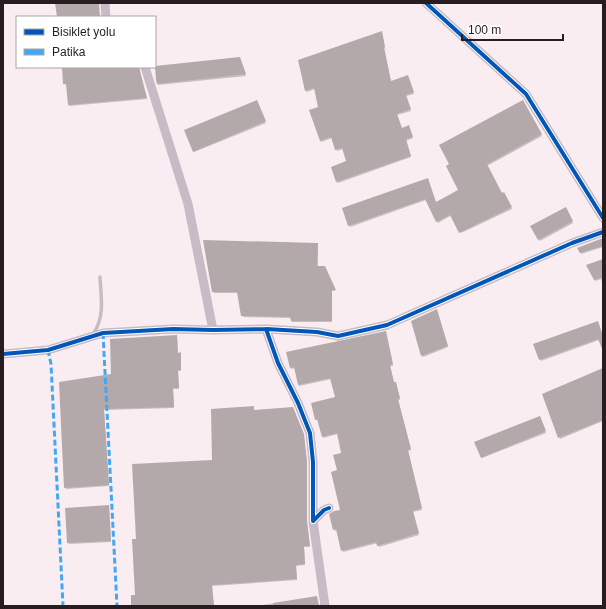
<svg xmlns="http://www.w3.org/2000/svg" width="606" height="609" font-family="Arial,sans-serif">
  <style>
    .shadow { fill: #0003 }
    .building { fill: #b4a9aa }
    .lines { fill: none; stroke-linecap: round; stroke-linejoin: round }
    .service { stroke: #c8bbc5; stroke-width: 3.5 }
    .tertiary { stroke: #c8bbc5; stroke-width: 9 }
    .quiet { stroke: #3fa9f5; stroke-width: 3; stroke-dasharray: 6 3; stroke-linecap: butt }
    .cycleway-casing { stroke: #fff; stroke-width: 6 }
    .cycleway { stroke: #0057b8; stroke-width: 4 }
  </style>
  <rect width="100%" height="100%" fill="#faedf1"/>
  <path class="shadow" d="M382,33L385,48L384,49L391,82L408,78L414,94L406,96L411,111L397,115L402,129L409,128L413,138L406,141L411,157L338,183L337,182L348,162L343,149L337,151L332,138L321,142L320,140L319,107L315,89L307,92L306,91L299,60Z
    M240,59L246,76L158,85V84Z
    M63,67H140L139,71L147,99L69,106L67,85L64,84Z
    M256,101L266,123L194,152L185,131Z
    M523,102L542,136L487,166L502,194L504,193L512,209L461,233L452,215L438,223L426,200L350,227L349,225L427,179L436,203L460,190Z
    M565,208L573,223L540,241L532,226Z
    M603,239V247L581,254L578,248Z
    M318,244V267H325L335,291H332V322H292L291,318L243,317L238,293H214L213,291Z
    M603,260V285L601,279L595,281L588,266Z
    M437,312L448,347L423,357L422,356Z
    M386,334L393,366H390L394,383L396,384L400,400H398L411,450L408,451L422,510L413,512L419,535L379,547L378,543L343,552L338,530L335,531L334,529L342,510L338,471L343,453L338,434L323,438L318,420H316V419L336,398L332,379L299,386L295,368L291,369V368L287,353Z
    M177,336L178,354L181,355V371H178L179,389H173L174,408L104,410L109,486L66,489L65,487L112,374Z
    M603,338V349L599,340L541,361L534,344Z
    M603,369V421L560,439L544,394Z
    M254,409V411L293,410L304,437L307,464V523L310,547H304L305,565L296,566L297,580L212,586L214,606H132L136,596L137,540L213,461Z
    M540,417L546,433L482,458L476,443Z
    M109,506L111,542L69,544L68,543Z
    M317,597L319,606H255Z"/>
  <path class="building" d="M55,3H99L100,17H57Z
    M382,31L385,47H384L391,81L408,75L414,92L406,95L411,109L397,114L402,128L409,125L413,137L406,139L411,156L336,182L331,167L346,161L342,148L335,150L331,137L320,141L309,110L318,107L314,88L305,91L298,60Z
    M240,57L246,74L157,84L156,80L155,66Z
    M62,67H139L147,98L68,105L66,84H63Z
    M257,100L266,121L193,152L184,130Z
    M523,100L542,134L487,164L502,193L504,192L512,207L459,233L450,215L436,222L425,199L348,226L342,208L428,178L436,202L458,190L446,166L449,164L439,145Z
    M566,207L573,221L538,240L530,226Z
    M603,238V246L580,253L577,248Z
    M203,240L318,243L317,266H325L336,290H332V321H291L290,317L241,316L237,292H212Z
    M603,259V277L594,280L586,265Z
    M437,309L448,346L421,356L411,321Z
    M598,321L603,336V351L598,339L539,360L533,344Z
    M386,331L393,364L390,365L394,382H396L400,398L398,399L411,449L408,450L422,508L413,511L419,533L377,546L376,542L341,551L336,529L333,530L329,514L334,511L340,510L331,472L337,470L333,455L341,453L337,433L322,437L317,419L315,420L311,403L335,397L330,378L298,385L294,367L290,368L286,352Z
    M177,335L178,353L181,352V370H178L179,388H173L174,407L104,409L109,485L64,488L59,382L111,374L110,339Z
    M603,368V420L558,438L542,394Z
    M254,406V410L293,407L304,434L307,462V521L310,546H304L305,564L296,565L297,579L212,585L214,606H131V595H135L132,539H136L132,464L212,460L211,409Z
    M540,416L546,431L481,458L474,442Z
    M109,505L111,541L67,543L65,508Z
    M317,596L319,606H274L273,603Z"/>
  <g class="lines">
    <path class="service" d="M94,333C105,314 101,299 100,277"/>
    <path class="tertiary" d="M105,3L106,17
      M426,3L526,94L603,218
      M145,67L188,204L213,330
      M266,329L317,332L338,336L387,325L572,243L603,232
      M3,354L48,350L103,333L173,329L213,330L266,329L278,363L298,403L310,433L313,462V521L324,510L329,508
      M313,521L325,606"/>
    <path class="quiet" d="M103,333L117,606
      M48,350L51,364L63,606"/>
    <g class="cycleway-casing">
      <path id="cycleway" d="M426,3L526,94L603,218
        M266,329L317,332L338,336L387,325L572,243L603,232
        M3,354L48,350L103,333L173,329L213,330L266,329L278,363L298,403L310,433L313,462V521L324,510L329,508"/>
    </g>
    <use href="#cycleway" class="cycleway"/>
  </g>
  <rect width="606" height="609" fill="none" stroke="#271d20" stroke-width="8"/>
  <rect x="16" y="16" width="140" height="52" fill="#ffffff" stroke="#a9a5a6"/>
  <rect x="24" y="29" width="20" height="6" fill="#0057b8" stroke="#a9a5a6"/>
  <text x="52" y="36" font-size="12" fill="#271d20">Bisiklet yolu</text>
  <rect x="24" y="49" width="20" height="6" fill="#3fa9f5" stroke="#a9a5a6"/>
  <text x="52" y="56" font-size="12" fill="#271d20">Patika</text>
  <path d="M462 34v6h101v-6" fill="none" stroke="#271d20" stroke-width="2"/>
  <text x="468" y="34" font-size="12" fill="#271d20" stroke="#ffffff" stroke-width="3" paint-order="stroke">100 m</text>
</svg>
